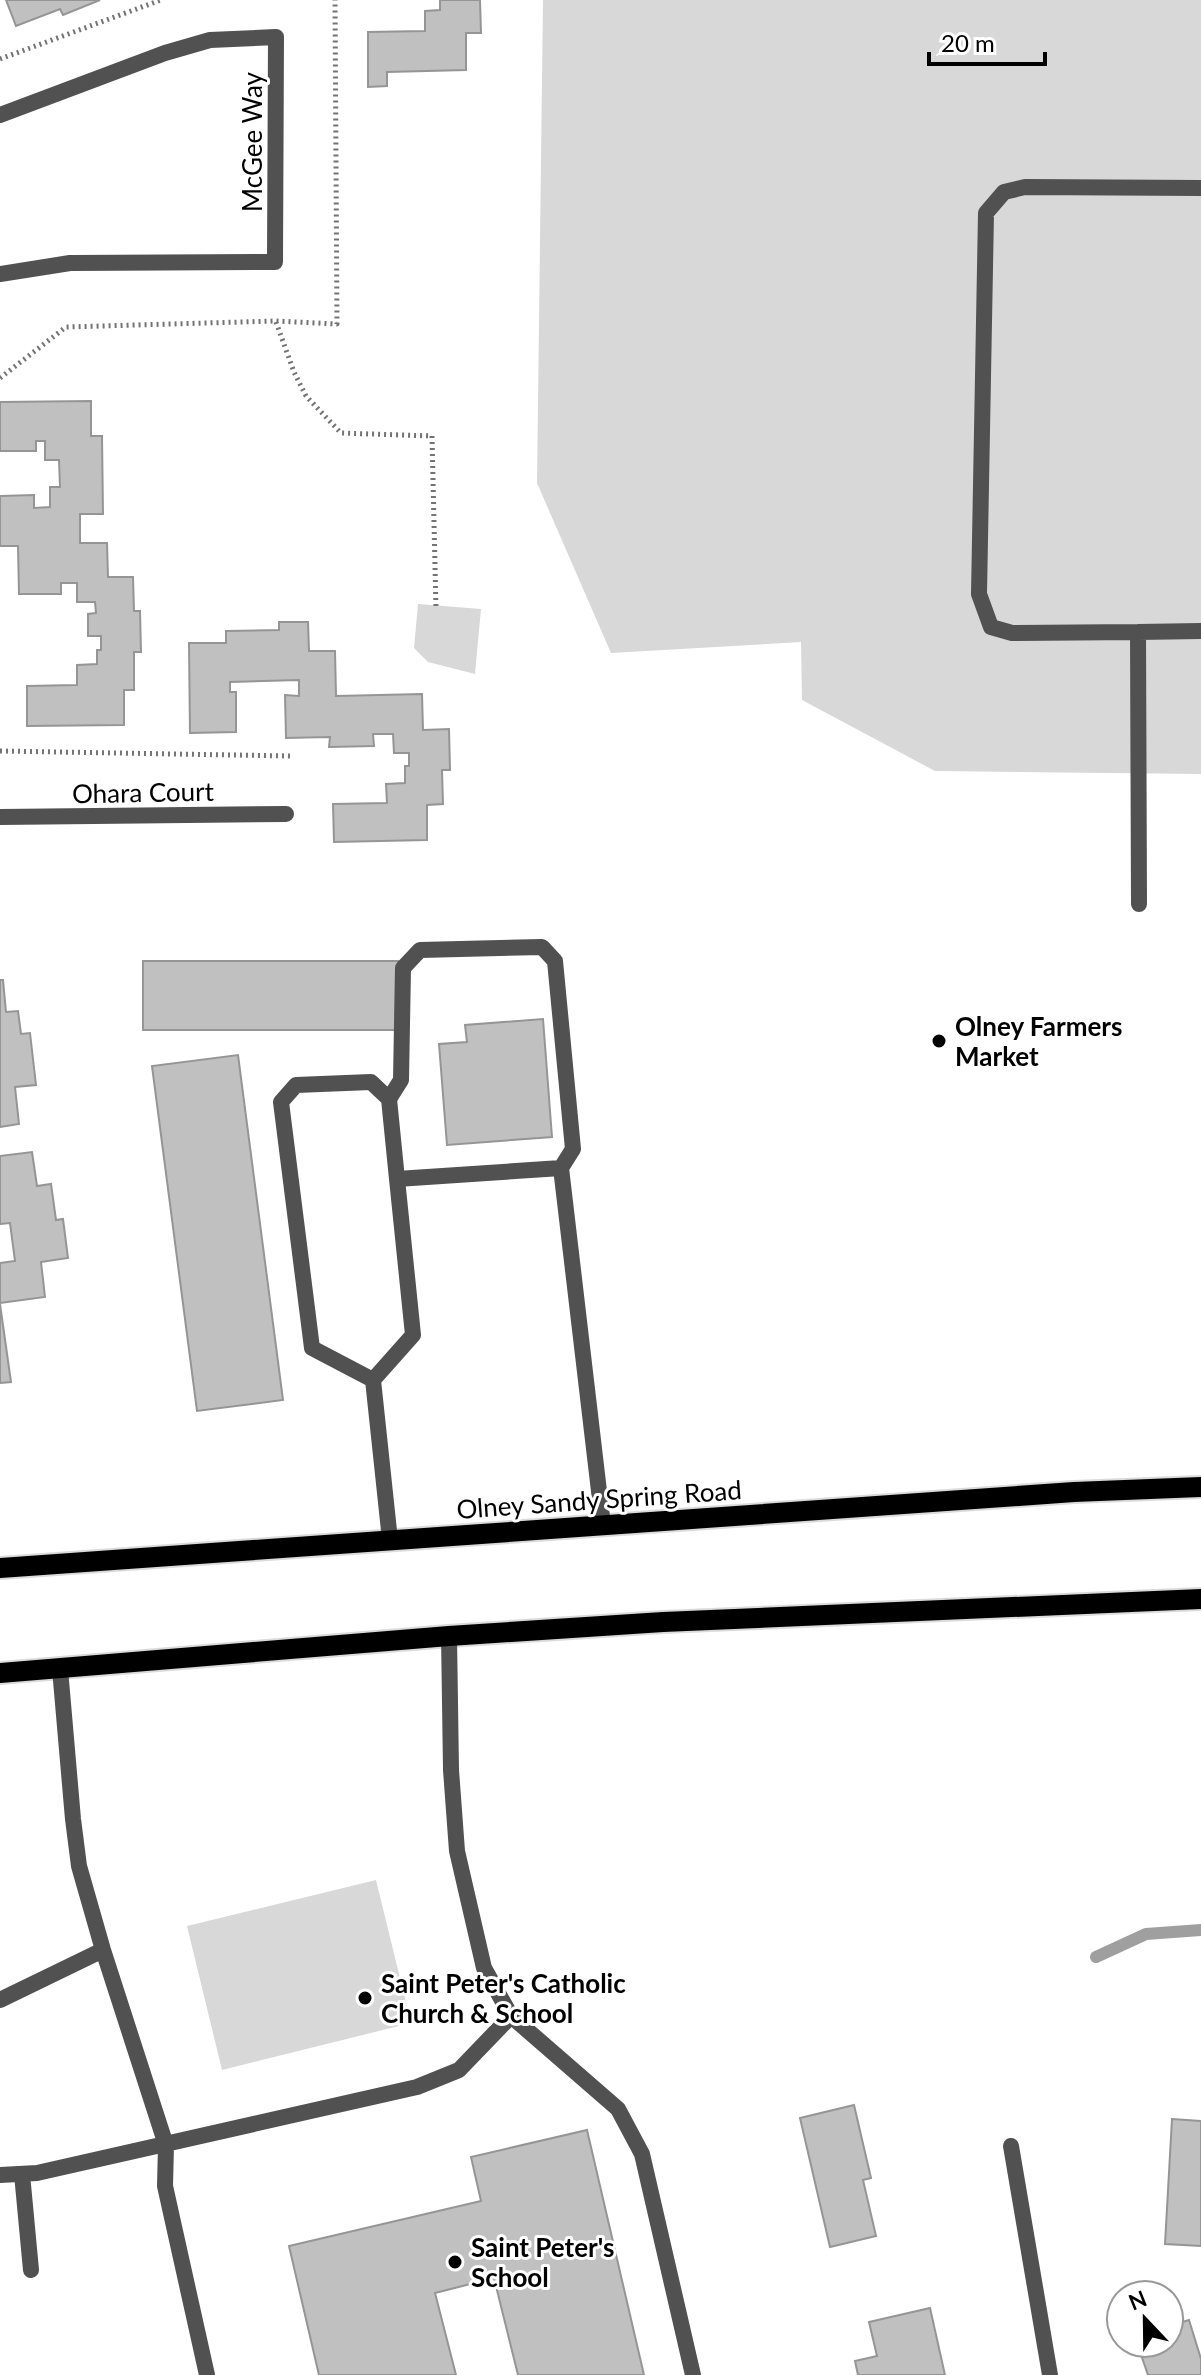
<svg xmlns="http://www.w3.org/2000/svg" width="1201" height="2375" font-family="Lato,sans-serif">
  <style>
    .green { fill: #d8d8d8 }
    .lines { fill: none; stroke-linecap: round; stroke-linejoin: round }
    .stream { stroke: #9f9f9f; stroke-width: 12 }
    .building { fill: #c0c0c0; stroke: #959595; stroke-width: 2 }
    .primary-casing { stroke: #dbdbdb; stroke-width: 24 }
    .path { stroke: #737373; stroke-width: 5; stroke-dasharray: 2 4; stroke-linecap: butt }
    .service { stroke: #515151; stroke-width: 16 }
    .minor { stroke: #515151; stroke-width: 16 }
    .primary { stroke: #000; stroke-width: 20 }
    .poi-dot { fill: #000; stroke: #fff; stroke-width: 3 }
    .labels { text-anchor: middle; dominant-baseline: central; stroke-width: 6; stroke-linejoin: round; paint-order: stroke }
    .street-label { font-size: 26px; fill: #000; stroke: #fff }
    .poi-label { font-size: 26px; font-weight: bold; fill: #000; stroke: #fff; text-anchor: start }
  </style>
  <rect width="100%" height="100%" fill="#fff"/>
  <path class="green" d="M543,0H1201V774L935,771L802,700L801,642L611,653L537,483Z
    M418,604L481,609L475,674L428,662L414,648Z
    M376,1880L411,2023L222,2070L187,1926Z"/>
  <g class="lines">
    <path class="stream" d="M1096,1957L1146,1934L1201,1930"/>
  </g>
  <path class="building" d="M6,0H100L63,15L60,9L16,26Z
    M440,0H480L481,33H466V70L387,72V86L368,87V32L425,31V11L440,10Z
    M91,401V436H102L103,514H80V543H107L108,577H133L134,611H140L141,652H134V690H124V725L27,726V686L77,685V665L97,664V650H101V636H88V614L96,613L95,602H77V583H61V594H19L18,546H0V496L34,495V508L50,507V487H60L59,460H45V441H36V451H0V402Z
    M279,622H308L309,651H335L336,696L422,694L423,730L449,729L450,770H442L443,804L427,805V840L334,842L333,804L387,803L386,784L405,783V766H409V753H394L393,734H373L374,746L329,747L330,737L286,738L285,695L299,696V680L230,682V692H236V732L190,733L189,643H226V631L279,630Z
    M143,961H398V1030H143Z
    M0,980H3L6,1012L18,1011L21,1034L30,1033L36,1085L15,1087L19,1124L0,1127Z
    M543,1019L552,1137L447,1145L439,1044L467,1042L465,1025Z
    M238,1055L283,1400L197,1411L152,1066Z
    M32,1152L37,1186L51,1184L56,1220L63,1219L68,1258L41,1262L45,1297L0,1303V1263L15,1261L10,1223L0,1224V1156Z
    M0,1304L11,1382L0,1383Z
    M854,2105L871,2178L863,2180L876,2236L830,2247L800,2118Z
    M1172,2119L1201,2121V2246L1165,2244Z
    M587,2130L644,2375H518L494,2278L435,2293L456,2375H319L289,2246L481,2201L471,2157Z
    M930,2308L945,2375H858L855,2361L877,2356L869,2322Z
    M1189,2320L1201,2359V2375H1148L1137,2343H1169V2326Z"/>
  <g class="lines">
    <g class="primary-casing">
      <path id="primary" d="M0,1568L1074,1492L1201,1487
        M0,1673L449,1636L663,1622L1201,1599"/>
    </g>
    <path class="path" d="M0,59L161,0
      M276,322L294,372L306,396L341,433L432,436L436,609
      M0,378L66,327L276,321L337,324L335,0
      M0,751L291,756"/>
    <path class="service" d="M1138,632L1201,631
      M1139,904L1138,632L1012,633L991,627L979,594L986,213L1004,192L1025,187L1201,188
      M389,1099L401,1080L403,968L420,950L542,947L555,961L573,1149L561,1168
      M373,1380L413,1335L397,1179
      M390,1540L373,1380L312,1348L281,1102L296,1085L371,1082L389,1099L397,1179L561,1168L603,1525
      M449,1636L451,1770L457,1851L484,1968L511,2016L618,2109L642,2154L693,2375
      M60,1669L73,1819L79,1866L103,1950L166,2145L165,2186L207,2375
      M0,2000L103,1950
      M22,2174L31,2270
      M0,2175L37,2173L417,2087L459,2070L511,2016"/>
    <path class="minor" d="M0,115L165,53L210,40L276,37L275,262L70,263L0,274
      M0,817L286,814
      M1011,2146L1050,2375"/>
    <use href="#primary" class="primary"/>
  </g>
  <g class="poi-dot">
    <circle cx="939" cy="1041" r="8"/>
    <circle cx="365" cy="1998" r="8"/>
    <circle cx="455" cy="2262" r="8"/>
  </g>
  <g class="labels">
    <g class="street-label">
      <text transform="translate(252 142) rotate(-90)">McGee Way</text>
      <text transform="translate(143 792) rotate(-1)">Ohara Court</text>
      <text transform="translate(599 1499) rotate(-4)">Olney Sandy Spring Road</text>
    </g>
    <g class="poi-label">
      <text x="955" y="1026">Olney Farmers<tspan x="955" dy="30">Market</tspan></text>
      <text x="381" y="1983">Saint Peter's Catholic<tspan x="381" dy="30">Church &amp; School</tspan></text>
      <text x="471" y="2247">Saint Peter's<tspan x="471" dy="30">School</tspan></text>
    </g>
  </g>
  <g transform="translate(1145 2319) rotate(338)"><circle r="38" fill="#ffffff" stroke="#999999" stroke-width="2"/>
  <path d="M0-6L14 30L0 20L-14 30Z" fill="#000000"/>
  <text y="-12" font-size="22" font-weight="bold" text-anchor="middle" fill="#000000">N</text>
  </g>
  <path d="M929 52v12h116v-12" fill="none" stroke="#000000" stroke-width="4"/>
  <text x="941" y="52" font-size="24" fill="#000000" stroke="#ffffff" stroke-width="6" paint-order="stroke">20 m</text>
</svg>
